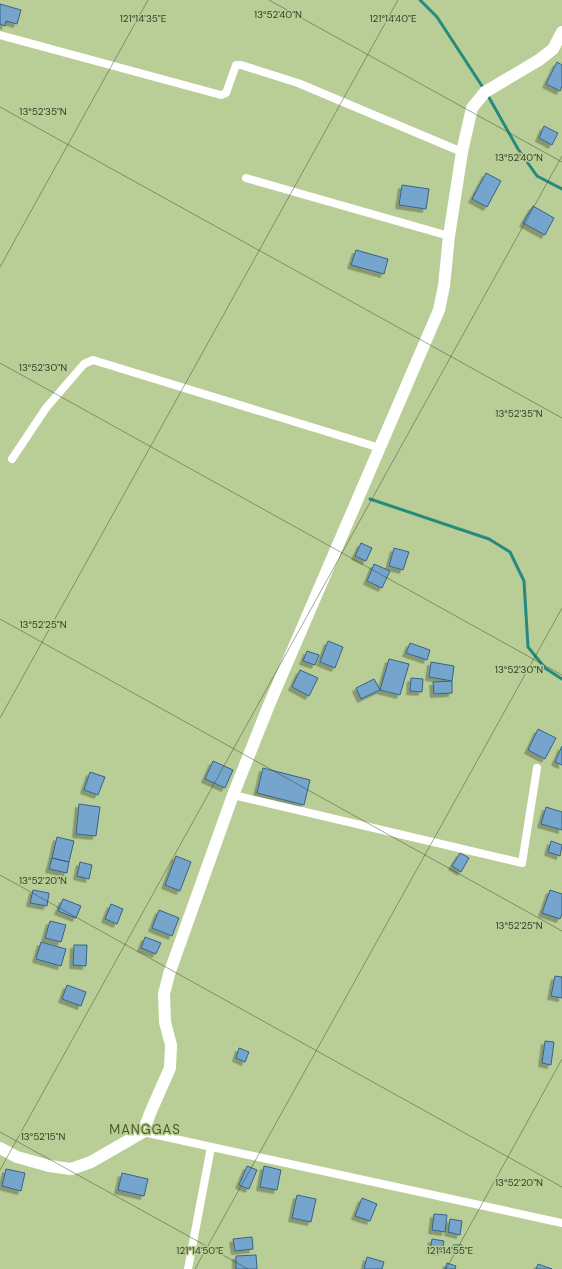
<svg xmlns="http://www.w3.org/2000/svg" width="562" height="1269" font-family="'DM Sans',sans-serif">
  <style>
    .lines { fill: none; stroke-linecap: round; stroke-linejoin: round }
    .stream { stroke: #28897f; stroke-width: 3 }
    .building { fill: #75a5cd; stroke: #356388; filter: url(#shadow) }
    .street { stroke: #fff; stroke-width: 8 }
    .secondary { stroke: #fff; stroke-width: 12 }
    .ticks { fill: none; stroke: #373f28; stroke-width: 1; stroke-opacity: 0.45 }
    .labels { text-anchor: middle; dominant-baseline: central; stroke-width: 3; stroke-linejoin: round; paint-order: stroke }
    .quarter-label { font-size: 13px; letter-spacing: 1px; fill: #485926; stroke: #b9ce96 }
    .ticks-label { font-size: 10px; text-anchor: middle; fill: #373f28; stroke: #b9ce96; stroke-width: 3; stroke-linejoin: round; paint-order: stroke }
  </style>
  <defs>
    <filter id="shadow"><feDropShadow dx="-3.5" dy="3.5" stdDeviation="0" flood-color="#0004"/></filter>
  </defs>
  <rect width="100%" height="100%" fill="#b9ce96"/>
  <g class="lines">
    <path class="stream" d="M420,0L437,17L484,89
      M487,94L518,149L537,176L562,189
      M370,499L489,539L510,552L524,581L528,647L545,668L562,679"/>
  </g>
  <path class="building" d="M0,4L21,10L17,24L6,21L5,26L0,24Z
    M557,62L562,65V86L560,91L546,84Z
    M544,126L558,133L552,145L539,138Z
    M486,173L501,181L487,207L472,199Z
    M402,185L429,189L426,209L399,205Z
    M533,206L554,218L545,235L523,223Z
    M356,250L388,259L384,274L351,265Z
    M361,543L372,548L366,561L355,556Z
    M394,548L409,552L403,570L389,566Z
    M374,564L390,571L382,588L367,581Z
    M328,641L343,647L335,668L320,662Z
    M410,643L430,650L427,660L406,653Z
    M307,651L319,655L315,665L303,661Z
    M389,659L409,664L400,695L380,690Z
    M431,662L454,666L452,681L429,677Z
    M300,670L318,678L309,696L292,687Z
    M411,678L423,679L422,692L410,691Z
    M374,679L380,690L361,699L356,688Z
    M452,681V693L434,694L433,682Z
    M538,729L556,738L545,759L528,750Z
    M562,746V765L555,762Z
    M213,761L233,770L225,788L205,779Z
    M263,768L310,780L304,805L257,793Z
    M90,772L105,777L98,795L84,790Z
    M79,804L100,807L96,836L76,834Z
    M546,807L562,812V830L541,824Z
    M57,837L74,841L69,862L52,858Z
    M551,841L562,845L560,856L548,852Z
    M460,853L469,858L461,872L452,866Z
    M176,856L191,862L180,891L165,885Z
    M52,858L69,862L67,873L49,869Z
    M80,862L92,865L89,879L77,876Z
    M33,890L49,893L47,906L30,903Z
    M550,890L562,894V914L560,919L542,913Z
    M63,899L81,906L76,918L58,911Z
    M111,904L123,909L117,924L105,919Z
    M159,910L179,918L172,936L152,928Z
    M50,921L66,925L61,942L45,938Z
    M145,937L161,943L156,954L141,948Z
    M41,942L66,949L61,966L36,959Z
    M74,945H87L86,966L73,965Z
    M555,976L562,977V998L551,996Z
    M67,985L86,992L81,1006L62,999Z
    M545,1041L554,1042L551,1065L542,1063Z
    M239,1048L249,1052L245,1062L236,1058Z
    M247,1166L257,1170L249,1189L239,1185Z
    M264,1166L281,1170L277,1190L260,1187Z
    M6,1169L25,1173L21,1191L2,1186Z
    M122,1173L148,1179L144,1196L118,1190Z
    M297,1195L316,1199L311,1222L292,1218Z
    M362,1198L377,1204L370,1221L355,1216Z
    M434,1214L447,1215L445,1232L432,1230Z
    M450,1219L462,1221L460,1235L448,1232Z
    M252,1237L253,1249L235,1251L233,1239Z
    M432,1239L444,1241L442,1252L430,1250Z
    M453,1245H462V1250H453Z
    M256,1255L257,1269H236V1256Z
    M367,1257L384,1262L382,1269H364Z
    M447,1263L456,1266L455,1269H445Z
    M538,1264L552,1269H536Z"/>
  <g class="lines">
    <path class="street" d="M0,35L221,95L226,93L236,65H241L298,83L462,152
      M246,178L449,236
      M12,459L46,408L84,364L93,360L380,448
      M233,795L522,863L537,768
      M143,1132L562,1223
      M188,1269L211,1147"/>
    <path class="secondary" d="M0,1148L17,1157L49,1166L71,1169L91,1162L143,1132L151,1111L170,1068L171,1045L165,1022L164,994L169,974L233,795L269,705L439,310L444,286L449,236L462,152L472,108L485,92L539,60L553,49L562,32"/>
  </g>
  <path class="ticks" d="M269,0L562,162M0,107L562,418M0,267L148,0M0,363L562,675M0,619L562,931M0,718L398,0M0,875L562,1187M0,1132L248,1269M0,1170L562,156M195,1269L562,608M446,1269L562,1059"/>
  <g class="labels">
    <g class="quarter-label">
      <text x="145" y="1129">MANGGAS</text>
    </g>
  </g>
  <g class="ticks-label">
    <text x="278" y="18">13°52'40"N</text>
    <text x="143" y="22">121°14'35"E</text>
    <text x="393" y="22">121°14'40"E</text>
    <text x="43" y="115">13°52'35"N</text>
    <text x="519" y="161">13°52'40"N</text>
    <text x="43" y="371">13°52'30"N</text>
    <text x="519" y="417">13°52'35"N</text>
    <text x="43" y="628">13°52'25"N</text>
    <text x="519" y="673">13°52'30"N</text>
    <text x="43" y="884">13°52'20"N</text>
    <text x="519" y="929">13°52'25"N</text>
    <text x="43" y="1140">13°52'15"N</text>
    <text x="519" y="1186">13°52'20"N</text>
    <text x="200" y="1254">121°14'50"E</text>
    <text x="450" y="1254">121°14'55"E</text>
  </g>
</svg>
